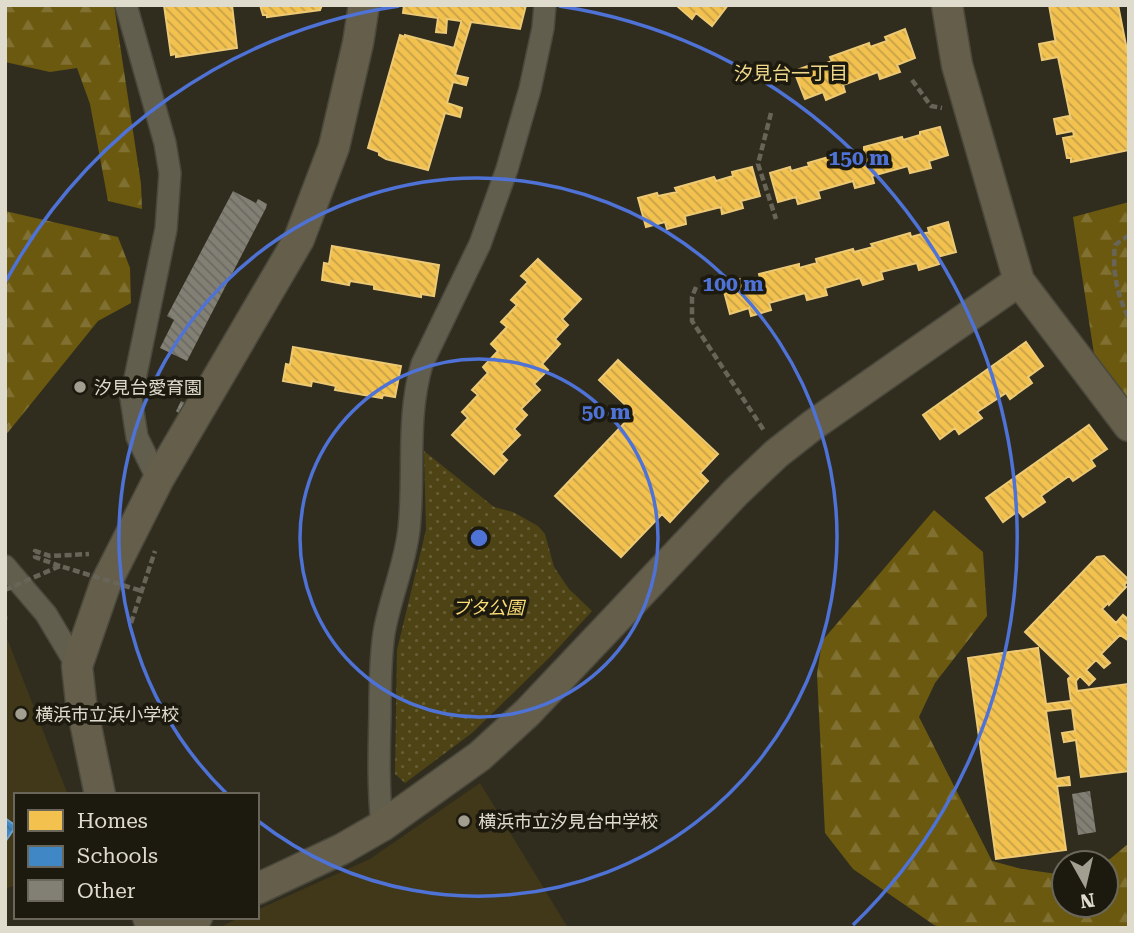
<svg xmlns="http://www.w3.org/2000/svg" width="1134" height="933" font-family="'Roboto Serif','Noto Sans JP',serif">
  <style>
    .built { fill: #413819 }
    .grass { fill: url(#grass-dots) }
    .forest { fill: url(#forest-firs) }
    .homes { fill: url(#homes-back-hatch); stroke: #edc974; stroke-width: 2 }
    .schools { fill: url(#schools-back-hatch); stroke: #6fa1c7; stroke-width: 2 }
    .building { fill: url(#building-back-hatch) }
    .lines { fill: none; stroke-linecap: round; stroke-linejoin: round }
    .street-casing { stroke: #4a483d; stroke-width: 24 }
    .secondary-casing { stroke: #4a483d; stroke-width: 33 }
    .path { stroke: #686558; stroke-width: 4.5; stroke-dasharray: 7 3.5; stroke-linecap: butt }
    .street { stroke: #625e4d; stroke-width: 21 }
    .secondary { stroke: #645e4a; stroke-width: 30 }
    .path-bridge { stroke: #686558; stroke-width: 4.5; stroke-dasharray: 7 3.5; stroke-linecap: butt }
    .ring { fill: none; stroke: #4e72d5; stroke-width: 3.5 }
    .poi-dot { fill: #a29f90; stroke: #1c190e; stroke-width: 2.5 }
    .labels { text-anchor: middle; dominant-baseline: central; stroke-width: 7; stroke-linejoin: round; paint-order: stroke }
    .poi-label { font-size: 18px; fill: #e0dccd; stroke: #1c190e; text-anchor: start }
    .park-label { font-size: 18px; font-style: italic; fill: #fbdd77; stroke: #1c190e }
    .neighbourhood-label { font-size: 19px; fill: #f0d98b; stroke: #1c190e }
    .centre { fill: #4e72d5; stroke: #1c190e; stroke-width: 3.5 }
    .ring-label { font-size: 21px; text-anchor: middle; font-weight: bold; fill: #4e72d5; stroke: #1c190e; stroke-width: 7; stroke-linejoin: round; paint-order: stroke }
  </style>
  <defs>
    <pattern id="grass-dots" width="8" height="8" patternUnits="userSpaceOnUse" patternTransform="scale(1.75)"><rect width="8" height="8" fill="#4e4315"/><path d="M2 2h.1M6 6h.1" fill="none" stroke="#675e36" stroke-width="1.8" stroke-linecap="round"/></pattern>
    <pattern id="forest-firs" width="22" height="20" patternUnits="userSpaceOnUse" patternTransform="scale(1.75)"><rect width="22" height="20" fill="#6b590f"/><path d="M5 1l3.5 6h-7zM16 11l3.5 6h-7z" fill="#807031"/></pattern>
    <pattern id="homes-back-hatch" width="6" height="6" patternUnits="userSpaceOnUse" patternTransform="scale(1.75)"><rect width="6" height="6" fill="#f2c14e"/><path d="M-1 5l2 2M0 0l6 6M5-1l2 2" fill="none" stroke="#c6a14a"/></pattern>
    <pattern id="schools-back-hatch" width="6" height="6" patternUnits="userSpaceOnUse" patternTransform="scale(1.75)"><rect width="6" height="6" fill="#3f88c5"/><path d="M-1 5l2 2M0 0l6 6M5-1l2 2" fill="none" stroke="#407096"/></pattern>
    <pattern id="building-back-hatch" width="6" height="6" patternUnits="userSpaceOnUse" patternTransform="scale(1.75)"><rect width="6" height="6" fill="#828074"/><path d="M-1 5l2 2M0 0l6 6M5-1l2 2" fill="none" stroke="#6c6a61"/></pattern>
  </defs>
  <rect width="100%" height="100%" fill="#302d1f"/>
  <path class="built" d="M5,633L68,795H16V885L5,889Z
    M480,783L568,928H218L241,917H257V910L370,859Z"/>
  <path class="grass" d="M424,451L494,507L513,512L538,526L545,534L554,567L569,589L592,611L550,657L472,733L405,783L395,774L397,650L426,530Z"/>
  <path class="forest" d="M5,5H114L141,184L142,209L108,201L90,104L77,68L50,72L5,62Z
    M1129,202V414L1096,367L1073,217Z
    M5,211L118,237L130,268L131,303L98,321L5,436Z
    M934,510L983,552L987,616L935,683L919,717L992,861L1022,869L1064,875V905H1106V863H1098L1110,859L1129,843V928H943L934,925L853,869L825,833L817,674L822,641Z"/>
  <path class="homes" d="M164,5H232L237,48L176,57V54L171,55Z
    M260,5H322L320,10L267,17V15H263Z
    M404,5H526L520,29L471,22L455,75L468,78L466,85L453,82L447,103L462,108L460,117L445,113L428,170L386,159L379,155V152L368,148L400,35L405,37V35L454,48L461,23V21L447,19L446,33L436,32L438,18L403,13Z
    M676,5H728L712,26L696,13L692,19Z
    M1049,5H1118L1129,60V150L1071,162V158H1067L1063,138L1074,136L1073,131L1057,134L1054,119L1068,116L1071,120L1058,57L1042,60L1039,44L1054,41L1056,44Z
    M905,29L915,58L897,65L900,72L880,79L878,72L843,85L845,92L826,100L823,92L805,99L794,71L813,64L814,68L832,61L830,57L869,43L870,47L887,41L885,37Z
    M940,127L948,155L929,161L931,168L910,173L908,166L872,176L874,183L855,188L853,181L818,191L820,198L798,204L796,197L778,202L770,173L790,167L791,171L809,166L808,163L846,152L848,156L864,151V147L902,137L903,140L920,135V132Z
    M752,167L760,196L741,201L743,208L722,214L721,207L685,216L686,224L667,229L665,222L646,227L638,198L657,193L658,196L677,192L675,188L714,177L716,181L733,176L732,172Z
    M948,222L956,252L937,257L939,264L919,270L917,263L881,272L883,279L863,285L860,278L825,288L827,295L807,300L805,293L769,303L771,310L751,316L749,308L730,314L722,284L741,279L742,283L760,279L759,274L799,264V268L817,263L816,259L853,249L854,252L873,247L871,244L910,233L911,237L929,232L928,228Z
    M332,246L439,265L434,296L421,294V297L374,289V285L350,281L349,285L322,280L324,263L329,264Z
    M538,259L581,299L562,319L568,325L555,339L560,344L542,364L548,370L534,384L540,390L521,409L527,415L514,429L520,435L501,454L507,460L494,474L452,435L468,418L462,412L478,395L472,390L488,373L483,367L498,351L491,344L507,327L501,322L517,305L511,300L528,282L521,276Z
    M1026,342L1043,366L1028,377L1032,383L1010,399L1006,393L977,412L982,418L959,434L955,428L940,439L923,415Z
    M293,347L401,366L395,397L383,395L382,398L335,390L336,386L312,381L311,386L283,381L286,364L290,365Z
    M618,360L718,454L700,473L708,481L670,522L662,514L621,557L555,496L634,413L599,380Z
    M1089,425L1107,449L1091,460L1095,466L1073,481L1069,476L1041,496L1045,502L1023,517L1018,511L1003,522L986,498Z
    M1104,556L1129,580L1124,585L1126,587L1109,605L1108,603L1102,609L1116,623L1123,615L1129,620V641L1120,635L1101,654L1110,663L1104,668L1096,660L1086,670L1095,679L1089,685L1080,676L1076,681L1077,691L1129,684V771L1081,777L1076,740L1064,742L1062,733L1075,731L1072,708L1046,711L1056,779L1069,777L1070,785L1057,786L1066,850L996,859L968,658L1038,648L1046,704L1071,701L1068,679L1071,676L1025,632L1097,557Z"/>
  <path class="schools" d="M5,818L16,826L5,842Z"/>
  <path class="building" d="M233,191L256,203L258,199L267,204L266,208L187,361L160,348L174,320L167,316Z
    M181,401L185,403L180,414L176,411Z
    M1090,791L1096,832L1078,835L1072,794Z"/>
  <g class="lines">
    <g class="street-casing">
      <path id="street" d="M126,5L165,143L170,173L166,229L131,398L137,437L158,480
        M5,566L46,614L77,666
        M382,826C378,788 379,751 380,713C380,687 380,660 384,633C390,598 405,565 409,529C415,474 406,418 422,364L480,244L507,169L530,89L543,28L545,5"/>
    </g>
    <g class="secondary-casing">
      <path id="secondary" d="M947,5L957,65L1019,281L1129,426
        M100,795L81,702L77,666L105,585L158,480L299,239L334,147L358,43L364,5
        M257,889L342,849L382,826L480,756L528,712L736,492L776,454L813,425L1019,281
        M148,917L152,928
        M174,928L197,917"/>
    </g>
    <path class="path" d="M912,80L931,106L942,108
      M771,113L758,164L776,219
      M1129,235L1115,245C1112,271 1117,295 1129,319
      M696,287L692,297V321L765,432
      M60,566L35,557V551L50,556L89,554
      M5,616V620
      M131,623L155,551"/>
    <use href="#street" class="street"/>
    <use href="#secondary" class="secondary"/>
    <path class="path-bridge" d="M5,590L60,566L142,591"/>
  </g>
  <g class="ring">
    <circle cx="479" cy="538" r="179"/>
    <path d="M227 794A359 359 0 1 1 258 821"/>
    <path d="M6 281A538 538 0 0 1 399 6M559 6A538 538 0 0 1 853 925"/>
  </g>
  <g class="poi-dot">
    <circle cx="80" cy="387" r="7"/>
    <circle cx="21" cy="714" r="7"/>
    <circle cx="464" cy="821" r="7"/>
  </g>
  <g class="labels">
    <g class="poi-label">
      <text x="94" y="387">汐見台愛育園</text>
      <text x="35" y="714">横浜市立浜小学校</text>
      <text x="478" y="821">横浜市立汐見台中学校</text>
    </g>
    <g class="park-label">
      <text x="488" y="607">ブタ公園</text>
    </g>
    <g class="neighbourhood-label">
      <text x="791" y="73">汐見台一丁目</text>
    </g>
  </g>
  <circle cx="479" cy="538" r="10" class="centre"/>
  <g class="ring-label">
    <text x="859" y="165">150 m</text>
    <text x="733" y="291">100 m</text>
    <text x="606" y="419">50 m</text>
  </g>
  <rect width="1134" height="933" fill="none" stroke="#e0dccd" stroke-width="14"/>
  <rect x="14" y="793" width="245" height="126" fill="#1c190e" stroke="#6a675a" stroke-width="2"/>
  <rect x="28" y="810" width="35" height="21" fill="#f2c14e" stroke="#6a675a" stroke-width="2"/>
  <text x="77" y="828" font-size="21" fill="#e0dccd">Homes</text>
  <rect x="28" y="846" width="35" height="21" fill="#3f88c5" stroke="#6a675a" stroke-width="2"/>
  <text x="77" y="863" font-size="21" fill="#e0dccd">Schools</text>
  <rect x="28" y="880" width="35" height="21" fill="#828074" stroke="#6a675a" stroke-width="2"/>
  <text x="77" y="898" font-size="21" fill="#e0dccd">Other</text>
  <g transform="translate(1085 884) rotate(172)"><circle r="33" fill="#1c190e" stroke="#6a675a" stroke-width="2"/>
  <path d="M0-5L12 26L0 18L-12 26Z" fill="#a29f90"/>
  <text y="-10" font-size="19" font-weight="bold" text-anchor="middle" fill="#e0dccd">N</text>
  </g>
</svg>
